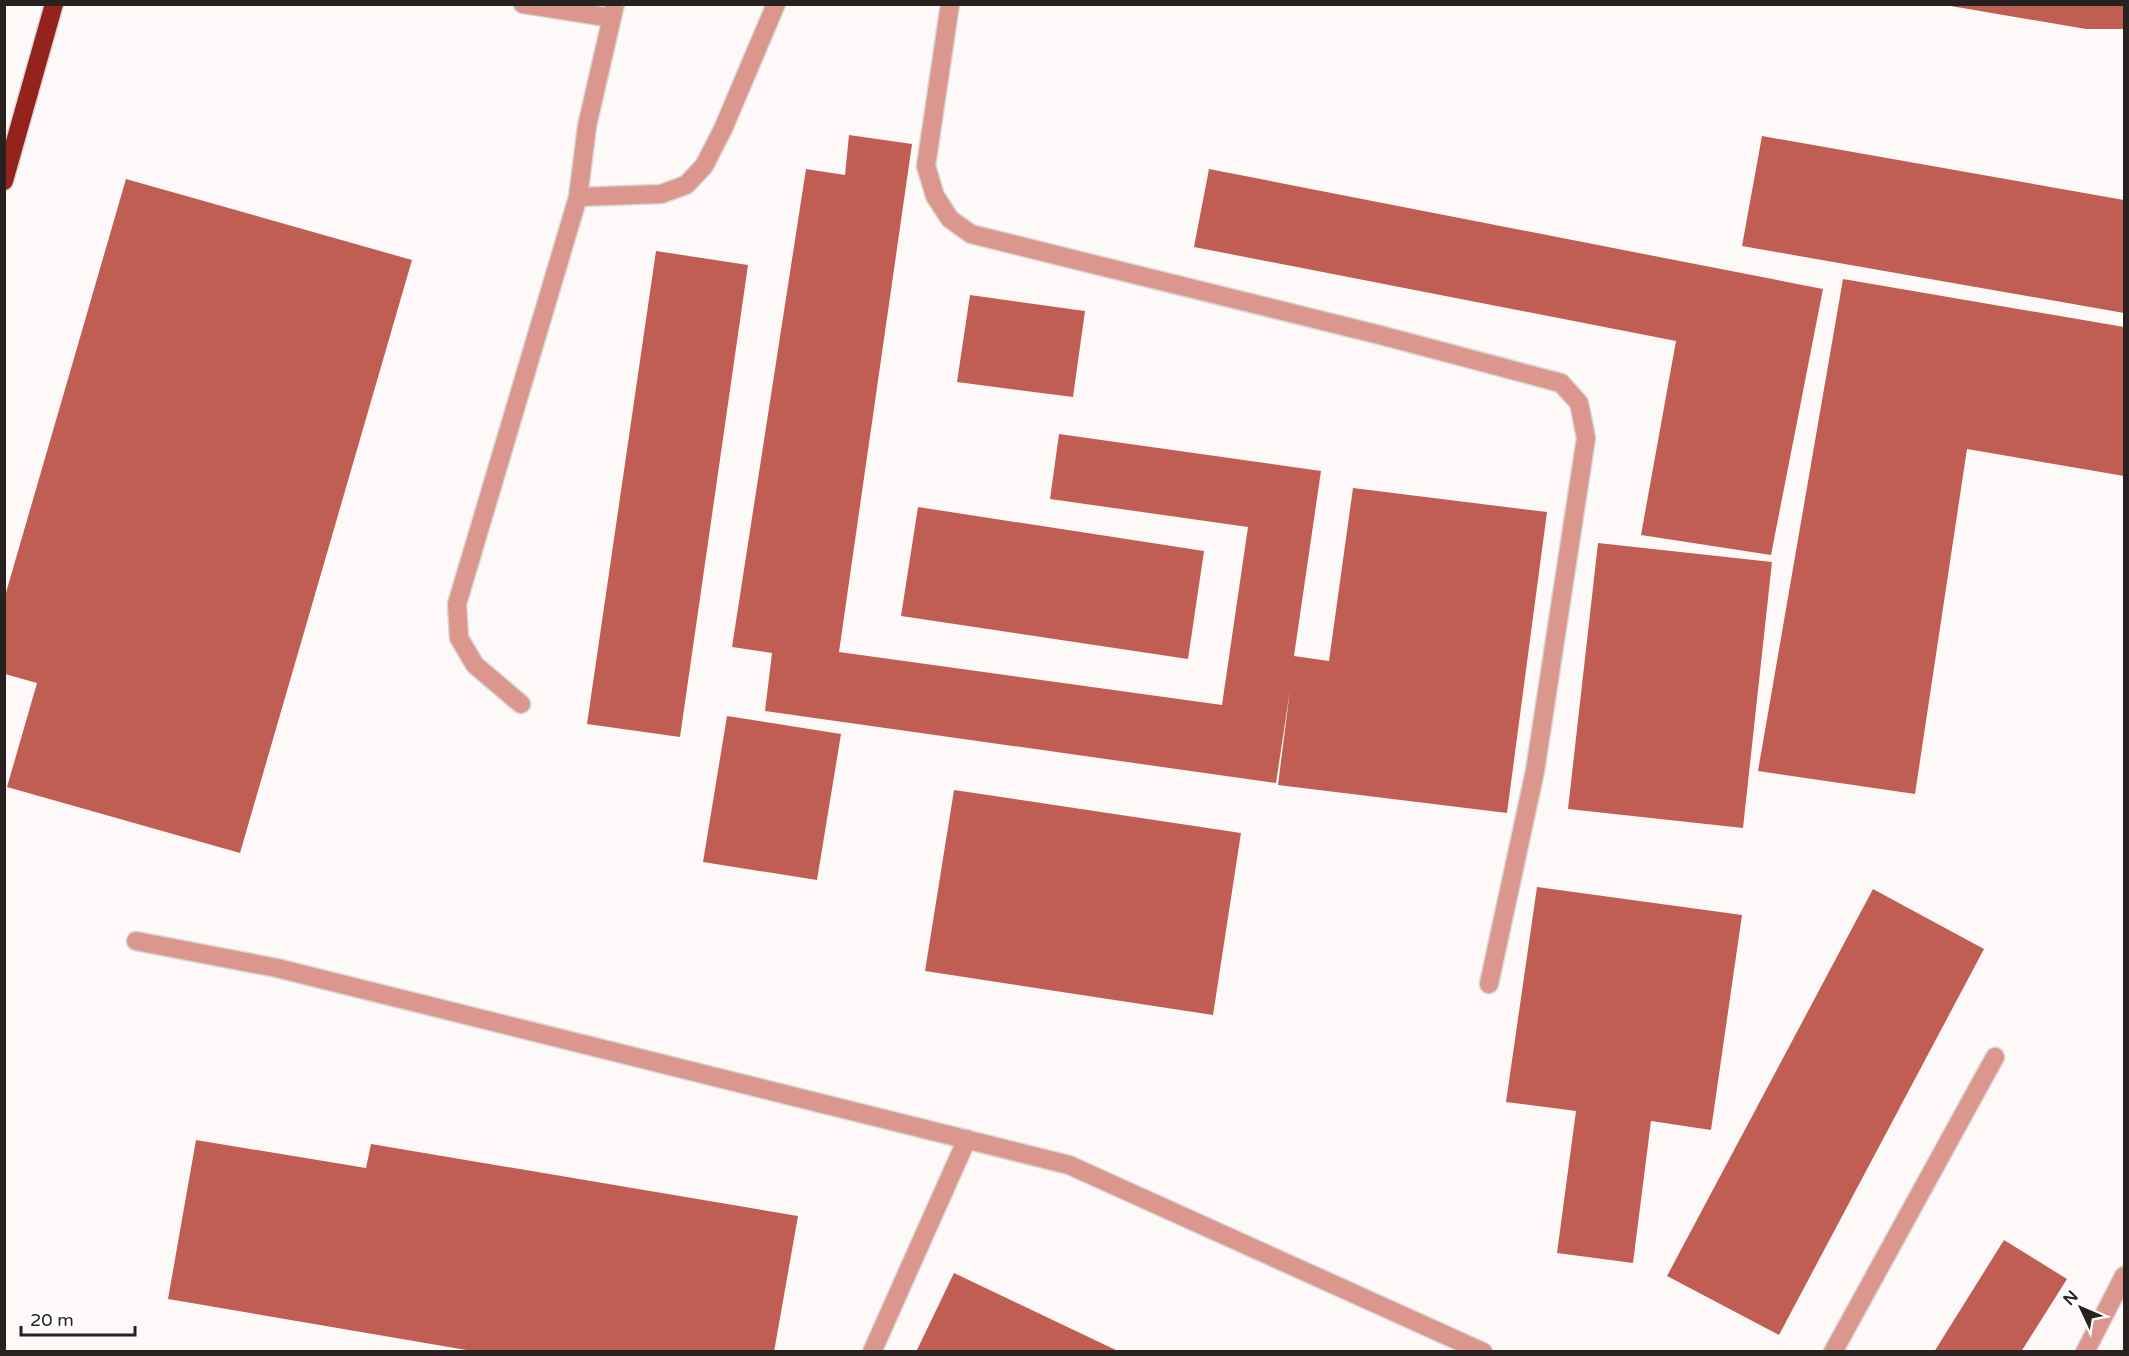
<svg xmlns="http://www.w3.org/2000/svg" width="2129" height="1356" font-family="'Varela Round',sans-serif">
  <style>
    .building { fill: #c15e54 }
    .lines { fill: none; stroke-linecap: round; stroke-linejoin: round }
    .lane-casing { stroke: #dbd6d6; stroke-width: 21 }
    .street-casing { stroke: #dbd6d6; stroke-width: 21 }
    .highway-casing { stroke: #dbd6d6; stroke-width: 21 }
    .lane { stroke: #db968d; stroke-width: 18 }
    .street { stroke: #db968d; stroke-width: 18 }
    .highway { stroke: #94221d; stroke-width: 18 }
  </style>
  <rect width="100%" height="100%" fill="#fdf9f9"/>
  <path class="building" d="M1939,4H2124V29H2086Z
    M849,135L912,144L839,652L1222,705L1248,527L1050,499L1059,434L1321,471L1294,656L1329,661L1353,488L1547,512L1507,813L1278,785L1290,690L1276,783L765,711L772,653L732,647L806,169L845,175Z
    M1762,136L2124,200V313L1742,246Z
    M1209,169L1823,289L1771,555L1641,535L1676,341L1194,247Z
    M126,179L412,260L240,853L7,787L37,683L5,674V596Z
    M656,251L748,265L680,737L587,724Z
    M1843,279L2124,327V476L1967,449L1915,794L1758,771Z
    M970,295L1085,311L1073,397L957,382Z
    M918,507L1204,551L1188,659L901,616Z
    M1598,543L1772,562L1743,828L1568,809Z
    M727,716L841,734L817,880L703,862Z
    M954,790L1241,833L1213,1015L925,971Z
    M1537,887L1742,915L1711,1130L1651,1121L1633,1263L1557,1253L1576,1111L1506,1102Z
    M1873,889L1984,949L1779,1335L1667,1276Z
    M196,1140L366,1168L371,1144L798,1216L774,1352H478L168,1299Z
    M2004,1240L2067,1279L2021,1352H1934Z
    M954,1273L1120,1352H916Z"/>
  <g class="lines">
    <g class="lane-casing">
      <path id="lane" d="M523,4L612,18
        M578,197L661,194L686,185L704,166L723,129L776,4
        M521,704L475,665L459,638L457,604L578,197L587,126L615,4
        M1833,1352L1995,1057"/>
    </g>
    <g class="street-casing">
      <path id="street" d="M950,4L926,166L935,196L950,219L971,234L1380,335L1561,383L1579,403L1586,438L1535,771L1489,984
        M136,941L277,968L1069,1165L1483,1352
        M872,1352L967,1139
        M2085,1352L2124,1276"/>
    </g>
    <g class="highway-casing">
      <path id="highway" d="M4,181L54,4"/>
    </g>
    <use href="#lane" class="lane"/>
    <use href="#street" class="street"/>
    <use href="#highway" class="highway"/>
  </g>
  <rect width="2129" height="1356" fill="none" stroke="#282120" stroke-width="12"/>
  <g transform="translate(2081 1308) rotate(314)" stroke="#ffffff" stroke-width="4.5" paint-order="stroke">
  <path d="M0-4.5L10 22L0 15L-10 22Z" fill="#282120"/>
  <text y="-9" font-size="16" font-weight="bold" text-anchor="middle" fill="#282120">N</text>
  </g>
  <path d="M21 1326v9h114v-9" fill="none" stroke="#282120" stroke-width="3"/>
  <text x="30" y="1326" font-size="18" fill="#282120" stroke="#ffffff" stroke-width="4.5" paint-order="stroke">20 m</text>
</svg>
